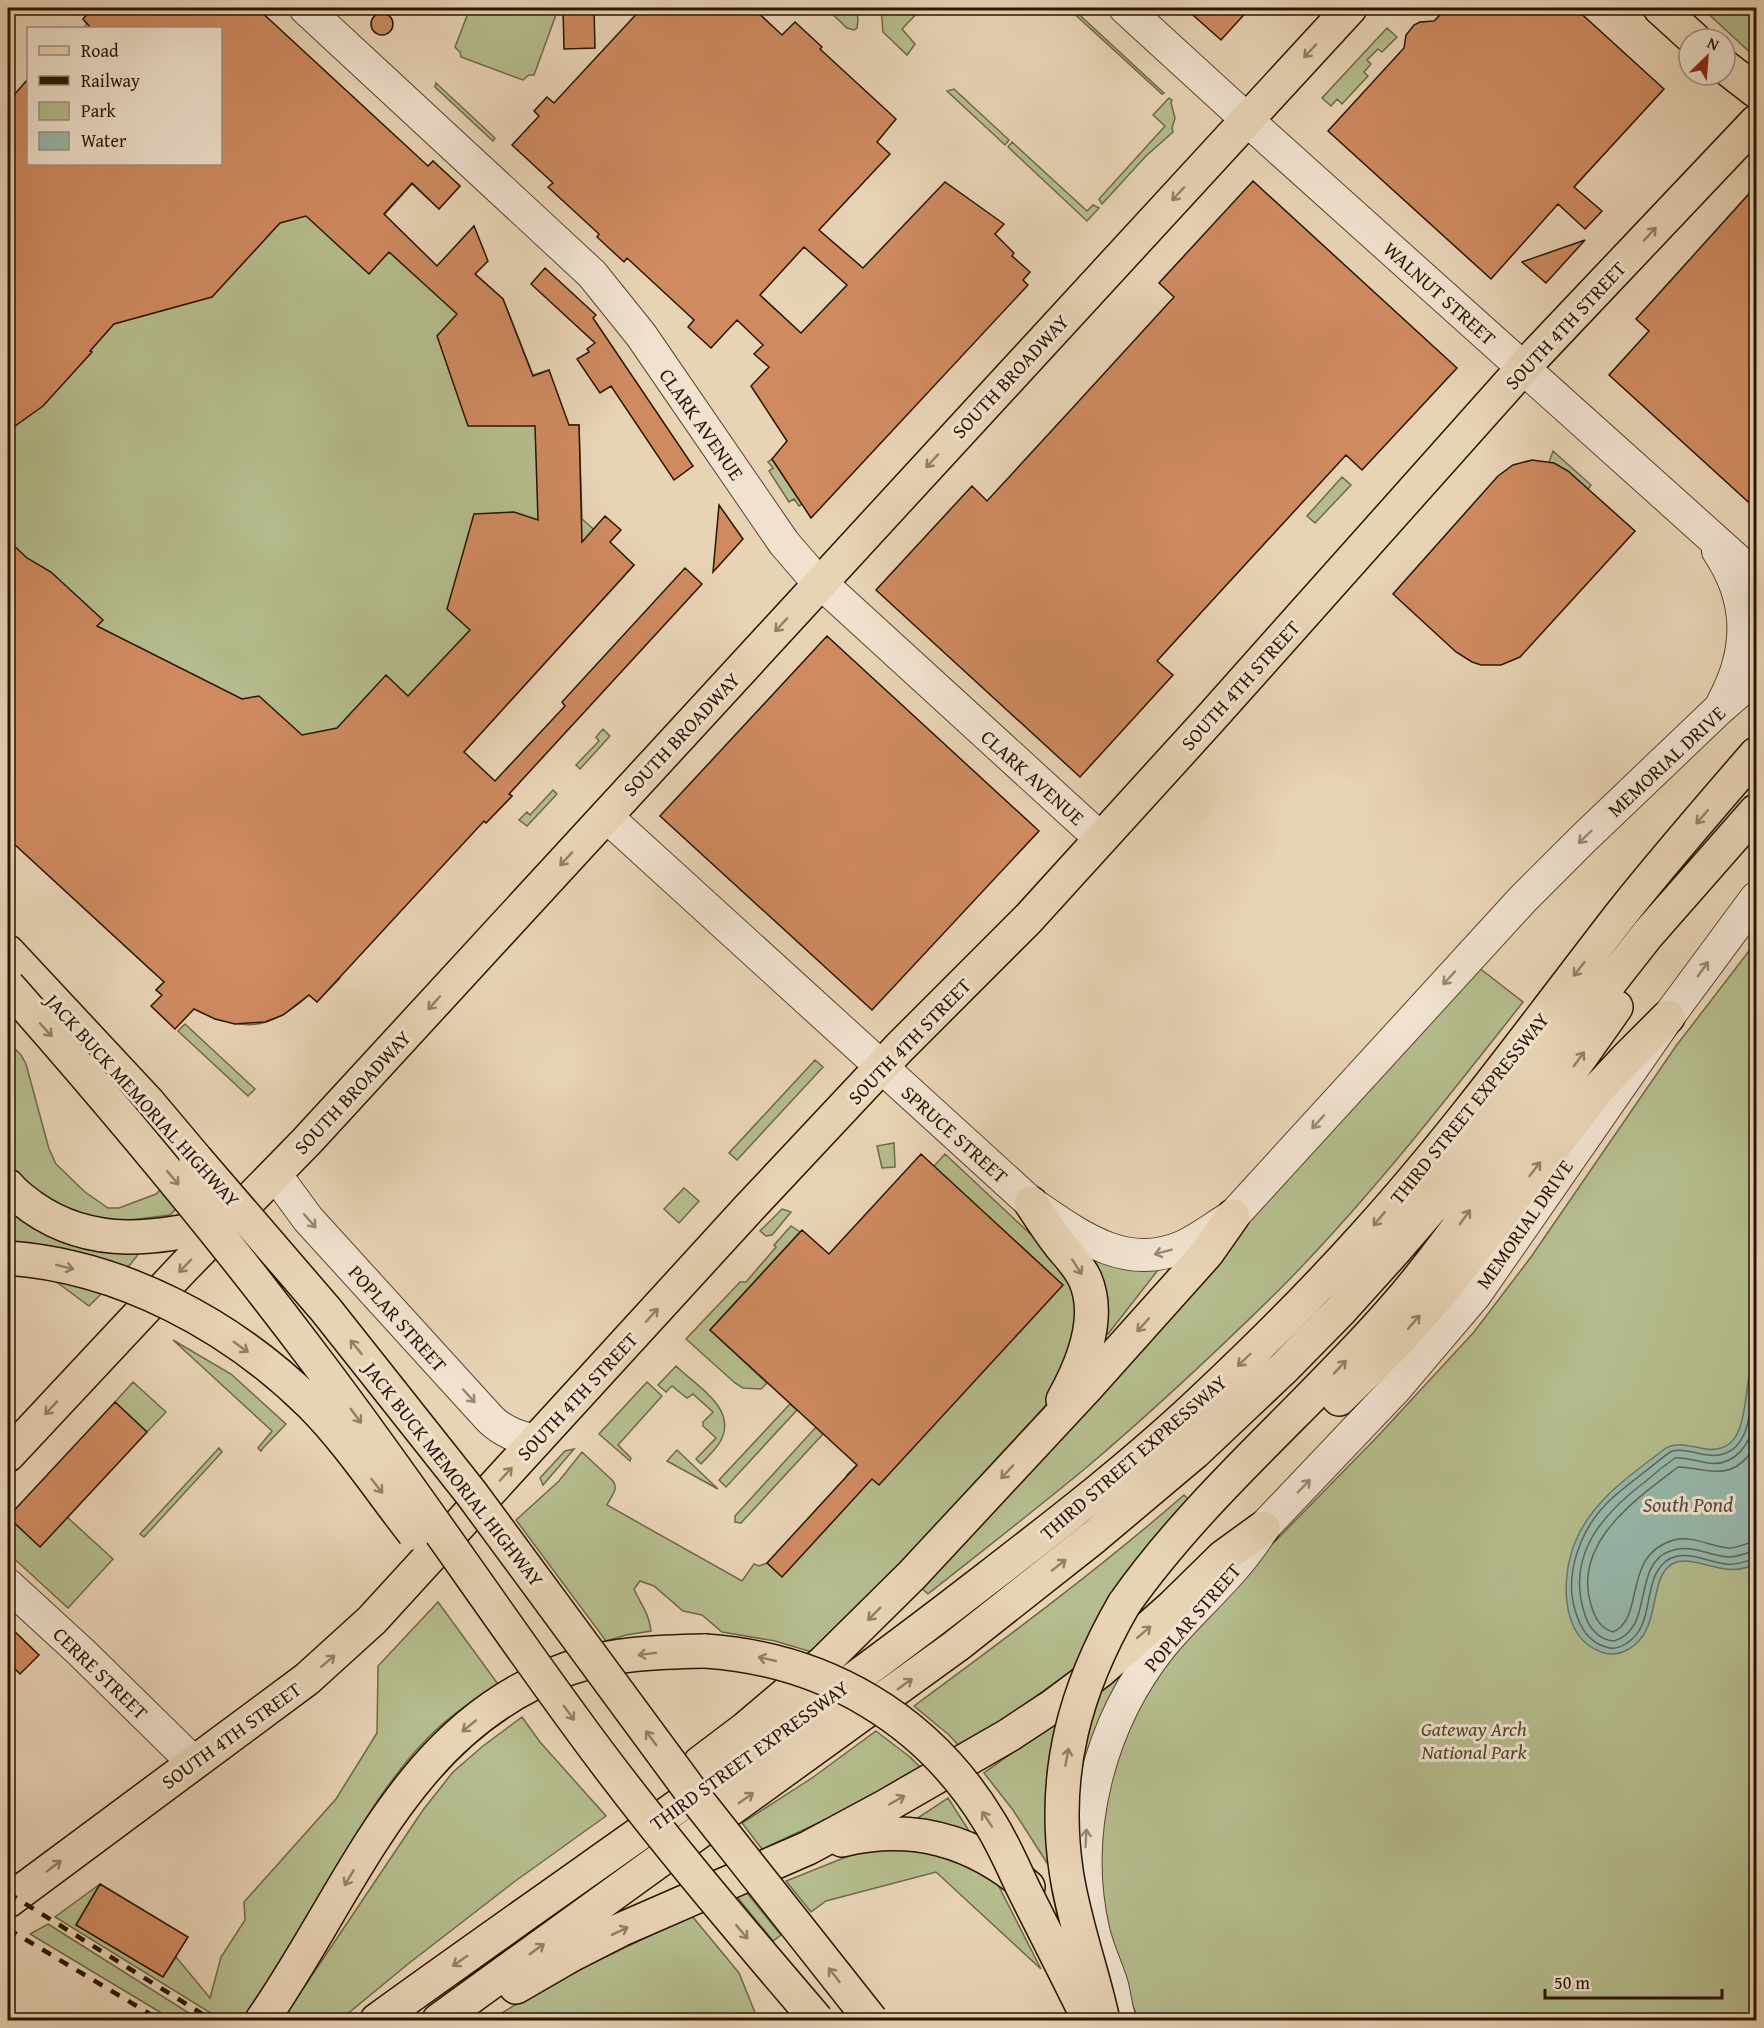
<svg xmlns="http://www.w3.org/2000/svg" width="1764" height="2028" font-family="'Gentium Book Plus',serif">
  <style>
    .green { fill: #b5bc8d; stroke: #6e6847; stroke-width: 1.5 }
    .water { fill: #97b8ab; stroke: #6b7767; stroke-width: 1.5 }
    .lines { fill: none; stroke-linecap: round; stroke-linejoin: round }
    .shore { stroke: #606656; stroke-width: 1.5 }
    .building { fill: #cf8a60; stroke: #281501; stroke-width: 1.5; fill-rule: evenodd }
    .minor-casing { stroke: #58442e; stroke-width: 34 }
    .major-casing { stroke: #281501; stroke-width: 36 }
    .highway-casing { stroke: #281501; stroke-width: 36 }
    .minor { stroke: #f0e2cf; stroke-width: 32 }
    .major { stroke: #e8d3b5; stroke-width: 33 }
    .highway { stroke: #e8d3b5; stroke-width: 33 }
    .rail { stroke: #281501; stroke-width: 4.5; stroke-dasharray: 10 10; stroke-linecap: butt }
    .highway-bridge-casing { stroke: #281501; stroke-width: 36; stroke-linecap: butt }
    .highway-bridge { stroke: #e8d3b5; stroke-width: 33 }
    .oneway { stroke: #927e64 }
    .oneway2 { stroke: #968672 }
    .labels { text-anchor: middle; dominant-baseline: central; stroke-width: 6; stroke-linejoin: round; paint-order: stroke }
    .street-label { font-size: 20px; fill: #281501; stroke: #f0e2cf }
    .park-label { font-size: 20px; font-style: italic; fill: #52472b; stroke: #f0e2cf }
    .water-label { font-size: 21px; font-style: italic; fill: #4f4e3c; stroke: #f0e2cf }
  </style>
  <rect width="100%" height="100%" fill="#e8d3b5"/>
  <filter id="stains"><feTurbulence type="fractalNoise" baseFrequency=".00333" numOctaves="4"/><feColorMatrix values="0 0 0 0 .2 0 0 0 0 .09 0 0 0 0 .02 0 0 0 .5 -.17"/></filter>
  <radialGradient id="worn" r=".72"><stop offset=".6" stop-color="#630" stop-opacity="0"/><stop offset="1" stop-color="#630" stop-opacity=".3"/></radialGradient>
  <path class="green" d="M93,8H259L263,11L258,17L425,170L433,161L460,186L439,209L412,184L384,215L437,266L451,252L503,299L533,375L549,370L546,425H579L582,519L634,565L462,754L512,796L486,823L480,817L335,974L340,978L317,1002L309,995C266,1034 239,1032 190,1004L176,1008L156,990L167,979L153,972L12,842L15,838L8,831V102L28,79V164H220V28H83L87,24L83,19Z
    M470,8H553L557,12L534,75H529L523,80L461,57L460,52L455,47Z
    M826,8H856L858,19L857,28L854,30L847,28Z
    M881,8H922L902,29L915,44L907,55L883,32Z
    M1068,8H1072L1164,93L1162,94Z
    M1702,8H1756V58L1755,57Z
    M1387,28L1397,37L1382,52L1378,49L1367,60L1371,64L1364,72L1368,76L1342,104L1337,99L1331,106L1322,98Z
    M436,83L495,138L493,141L435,87Z
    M954,89L1009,140L1005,145L947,91Z
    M1169,98L1172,100L1171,103L1175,118L1172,128L1173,132L1146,156L1102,204L1099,199L1165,126L1153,115Z
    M1012,142L1087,211L1093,205L1099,208L1087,221L1008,147Z
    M1553,451L1591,485L1588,489L1568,471L1549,462Z
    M772,459L802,504L799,506L794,499L789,502L769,471L773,468L768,462Z
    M1342,477L1351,485L1315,523L1307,516Z
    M603,729L610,736L580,769L576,765L599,741L596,737Z
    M553,790L557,794L527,826L519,820L527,812L530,815Z
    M1756,942V2020H1139L1124,1986L1113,1952L1098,1875L1105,1791L1140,1694L1243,1574L1378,1436L1474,1332L1531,1257L1676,1046Z
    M1478,967L1523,1002C1445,1101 1368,1200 1280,1289C1218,1350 1154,1410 1087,1467C1035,1510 981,1552 928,1594L917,1584L1142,1341Z
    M185,1024L255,1089L248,1096L178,1031Z
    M8,1042L21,1055L26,1064L49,1149L56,1164L85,1192L108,1208H119L156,1194L160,1190L176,1209L170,1215L115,1222L59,1209L21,1184L8,1170Z
    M815,1060L823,1067L737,1160L729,1153Z
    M894,1143L895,1167L882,1168L877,1146Z
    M945,1154L1041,1244L1065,1270L1081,1318L1059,1388L1046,1405L896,1568L815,1653L775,1641L722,1632L702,1615L683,1611L654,1586L640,1581L634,1589C641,1605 649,1613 651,1631L626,1635L606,1641L516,1520L559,1481L582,1452L613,1481C619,1490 611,1496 607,1505L742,1581L754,1564L759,1566L767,1563L782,1576L862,1489L847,1475L857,1465L878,1484L934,1166Z
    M684,1188L699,1201L679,1223L664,1209Z
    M8,1203L99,1250L122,1253H138L137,1256L125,1271L8,1245Z
    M782,1209L791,1212L772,1235L766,1236L760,1231Z
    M791,1226L800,1232L710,1330L767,1383L761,1389L743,1388L735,1383L686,1339L740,1282H746L776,1247L774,1245Z
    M1099,1257L1154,1267L1158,1270L1108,1334L1099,1329L1091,1263Z
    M51,1278L104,1291L89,1306Z
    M173,1340L231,1374L286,1424L263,1448L261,1451L258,1448L272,1431Z
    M676,1366C694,1384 736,1407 722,1438C718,1448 708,1456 701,1464L696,1459L716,1438L703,1426V1422L713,1412L693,1394L687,1398L672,1386L666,1392L658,1385Z
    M133,1382L166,1412L147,1432L115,1402Z
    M647,1382L662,1396L618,1445L631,1458L630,1461L599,1434Z
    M790,1404L797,1410L726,1487L719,1480Z
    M816,1427L823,1434L741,1523L735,1522V1516Z
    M219,1448L222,1452L144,1537L140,1534Z
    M574,1449L543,1485L540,1478L565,1451Z
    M677,1450L718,1489L667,1461Z
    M1184,1495L1189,1500L1081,1664L962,1749L949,1735L914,1706C1006,1638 1098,1570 1184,1495Z
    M8,1517L40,1546L67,1517L113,1559L68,1608L8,1553Z
    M438,1602L498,1684C471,1701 445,1719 423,1743C386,1782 358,1831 330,1877C301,1926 273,1974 242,2020H222L55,1917L100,1884L76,1925L163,1977L176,1957L210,1998L221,1957L245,1920L244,1902L336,1799L377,1733L378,1666Z
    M1117,1675L1124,1680L1078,1814L1082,1755L1097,1691Z
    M1064,1716L1047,1809L1046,1836L1049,1866L1013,1810L984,1773Z
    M522,1717L540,1742L606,1816L514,1882L408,1964L340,2020H282L423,1810L453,1772L483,1746Z
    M876,1731L910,1757L923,1770L833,1816L762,1849L742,1823L812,1778Z
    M948,1798L978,1845L907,1825Z
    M904,1843L992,1873L1041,1969L936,1872L826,1901L811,1912L786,1881L856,1853Z
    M747,1893L781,1935L773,1941L737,1897Z
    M692,1916L739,1973L758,2020H490C555,1980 623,1948 692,1916Z
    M48,1924L200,2020H173L30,1934Z"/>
  <path class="water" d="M1756,1351V1563C1725,1582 1695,1552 1672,1564C1647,1579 1663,1632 1627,1650C1618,1655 1610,1655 1601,1652C1558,1636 1561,1572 1577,1538C1595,1498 1631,1475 1666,1448C1684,1438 1702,1454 1721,1448C1752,1440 1742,1376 1756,1351Z"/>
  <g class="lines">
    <path class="shore" d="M1756,1364C1749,1392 1757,1448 1719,1455C1703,1458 1688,1447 1672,1451C1662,1457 1653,1466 1643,1473C1631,1483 1619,1491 1608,1502C1581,1529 1564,1573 1575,1610C1580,1627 1588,1642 1606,1647C1614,1650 1621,1647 1627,1643C1654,1626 1643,1588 1661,1566C1679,1545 1705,1562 1726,1564C1737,1566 1746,1560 1756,1559
      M1756,1420C1750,1443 1736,1467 1708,1463C1697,1461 1686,1457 1675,1458C1665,1465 1655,1473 1646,1481C1602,1514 1565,1556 1585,1615C1589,1628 1599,1640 1614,1641C1655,1629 1631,1565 1670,1551C1691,1543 1709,1556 1729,1557C1739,1557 1747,1552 1756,1551
      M1756,1446C1731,1483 1714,1469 1678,1467C1636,1499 1572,1543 1591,1605C1595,1618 1600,1628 1613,1632C1646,1618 1621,1555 1674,1540C1693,1535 1711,1547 1729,1548C1739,1548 1747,1542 1756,1542"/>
  </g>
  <path class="building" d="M93,8H257L428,166L433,161L460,186L439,209L412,183L384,214L437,266L474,226L488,261L475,274L503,299L533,376L549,370L569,425H579L582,542L605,516L621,530L610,542L634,565L464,752L495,781L565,706L562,702L685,568L702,584L509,794L512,796L486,823L484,821L317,1002L309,995L283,1015L265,1022L235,1024L215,1019L194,1009L175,1029L151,1006L162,995L156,990L164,982L12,842L15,838L8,831V540L27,558L51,572L103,620L97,626L242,699L259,696L302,735L337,728L386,675L408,696L470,630L447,609L474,514L514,512L538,520L535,426H468L437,336L457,314L389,252L369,274L306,216L280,223L212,297L114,324L90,351L92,352L43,406L8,431V102L28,79V164H220V28H91L83,19Z
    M642,8H753L782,35L795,22L822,47L820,49L896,119L877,142L890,154L819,230L863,268L945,182L1004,224L995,234L1014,253L1012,256L1030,272L1023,280L1028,285L811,518L772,459L787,441L751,386L769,367L754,354L763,345L737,320L711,348L688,327L694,320L627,258L624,262L597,237L599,234L548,187L553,183L512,145L539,116L534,111L547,97L554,103ZM804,247L847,285L801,333L760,295Z
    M1185,8H1250L1221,40Z
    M1447,8H1575L1664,89L1574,187L1602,211L1585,229L1558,204L1491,279L1328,131L1404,48L1406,35L1414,25L1420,22L1434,21Z
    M563,9H594L595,48L564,49Z
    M371 24a11 11 0 1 1 22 0a11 11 0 1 1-22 0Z
    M1253,181L1457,368L1362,470L1346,455L1209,604L1157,661L1173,675L1080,777L876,590L972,486L987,501L1067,414L1174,297L1159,283Z
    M1756,186V509L1609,375L1649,331L1636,319Z
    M1585,240L1546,283L1522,262Z
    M545,268L596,315L593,318L693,466L674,480L611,386L600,393L577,359L589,352L587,349L595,343L531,284Z
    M1532,460L1554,463L1568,471L1635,531L1520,657L1501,665H1481L1472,662L1456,652L1393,594L1498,476L1513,465Z
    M719,505L743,539L713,572Z
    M827,636L1039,831L872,1010L660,816Z
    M921,1154L1063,1285L879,1485L872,1479L782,1577L767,1563L857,1465L710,1330L802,1230L829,1254Z
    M115,1402L147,1432L40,1547L8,1517Z
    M8,1625L39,1655L20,1674L8,1662Z
    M100,1884L188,1937L163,1977L76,1925Z"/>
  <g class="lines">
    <g class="minor-casing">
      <path id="minor" d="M305,8L592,274L641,335L784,543L809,572L1101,839
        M1125,8L1266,137L1756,577
        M1718,551C1751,600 1751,650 1723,702
        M606,816L1031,1203C1077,1234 1124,1272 1182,1247C1200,1239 1216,1226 1233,1216L1522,900L1584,838L1718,710L1756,677
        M275,1174L308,1219L490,1419C502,1431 520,1439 537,1440
        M8,1585L81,1652L193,1762
        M1120,2020C1116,2009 1115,1997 1112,1985C1106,1966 1097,1948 1093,1929C1071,1831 1100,1722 1162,1645C1195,1605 1236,1573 1263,1528L1396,1388L1475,1295L1668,1017L1756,898"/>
    </g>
    <g class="major-casing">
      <path id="major" d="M1660,8L1694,39
        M1725,67L1756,91
        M8,1455L183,1268L307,1141L1350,8
        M8,1901L307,1679L372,1620L749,1208L900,1047L1029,918L1209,720L1523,368L1756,122"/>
    </g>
    <g class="highway-casing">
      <path id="highway" d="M8,952L148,1102L196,1159
        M8,1186C15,1195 23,1200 32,1207C93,1250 160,1239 227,1222
        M1031,1203C1040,1217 1050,1232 1060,1245C1069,1256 1079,1266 1085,1279C1102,1318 1082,1366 1063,1400
        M1339,1399L1399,1340L1447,1285L1598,1089L1626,1059L1668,1017
        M1124,1604C1200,1496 1303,1412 1390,1313C1429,1269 1463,1221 1497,1173C1537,1118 1577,1063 1616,1007
        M700,1763L745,1729L824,1662L912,1575L1087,1387L1207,1253L1233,1216
        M842,1840C913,1823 973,1840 1028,1887
        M516,1987L573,1954L620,1930L808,1848L886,1806L1009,1735L1053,1706L1101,1670L1172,1607L1223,1557L1263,1528
        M262,2020C352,1891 406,1724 570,1668C613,1653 660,1652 705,1651
        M377,2020C576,1876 781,1738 976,1587C1055,1526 1136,1464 1209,1394C1264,1342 1318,1288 1368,1232C1459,1131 1539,1020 1622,913C1665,859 1711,806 1756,754
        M439,2020L956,1646L1094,1537L1195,1452L1285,1367L1340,1311L1395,1250L1451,1185L1648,934L1756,811"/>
    </g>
    <use href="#minor" class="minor"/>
    <use href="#major" class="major"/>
    <use href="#highway" class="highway"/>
    <path class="rail" d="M8,1893L212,2020
      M8,1929L160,2020"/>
    <g class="highway-bridge-casing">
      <path id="highway-bridge" d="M8,986C114,1106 217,1229 314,1358C403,1475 485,1598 572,1717C648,1822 733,1922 817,2020
        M196,1159L326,1310L471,1493L698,1801L871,2020
        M8,1258C121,1266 231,1325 311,1404C348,1441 381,1491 414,1533
        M705,1651C825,1659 927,1719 989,1821C1003,1843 1013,1867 1024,1890C1046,1934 1068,1977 1089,2020
        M1102,2016C1091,1967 1073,1919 1066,1870C1052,1772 1075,1689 1124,1604"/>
    </g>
    <use href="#highway-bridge" class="highway-bridge"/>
  </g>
  <defs><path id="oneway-shaft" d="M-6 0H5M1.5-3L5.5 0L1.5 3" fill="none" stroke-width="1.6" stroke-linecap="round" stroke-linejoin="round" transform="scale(1.5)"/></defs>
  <g class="oneway">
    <use href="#oneway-shaft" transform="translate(1310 51) rotate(133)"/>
    <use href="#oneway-shaft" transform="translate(1178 194) rotate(133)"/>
    <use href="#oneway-shaft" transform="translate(1650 234) rotate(-47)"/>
    <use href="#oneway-shaft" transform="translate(932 461) rotate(133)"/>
    <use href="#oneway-shaft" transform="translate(781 625) rotate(133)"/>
    <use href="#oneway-shaft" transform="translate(1702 817) rotate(131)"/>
    <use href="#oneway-shaft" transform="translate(566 859) rotate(133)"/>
    <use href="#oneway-shaft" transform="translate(1579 969) rotate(128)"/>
    <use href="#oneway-shaft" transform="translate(434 1003) rotate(132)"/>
    <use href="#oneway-shaft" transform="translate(46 1030) rotate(48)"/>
    <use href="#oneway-shaft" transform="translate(1579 1059) rotate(-54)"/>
    <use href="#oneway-shaft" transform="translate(1535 1169) rotate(-52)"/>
    <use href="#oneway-shaft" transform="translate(173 1178) rotate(50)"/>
    <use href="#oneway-shaft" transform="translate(1465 1217) rotate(-54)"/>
    <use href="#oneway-shaft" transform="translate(1379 1219) rotate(130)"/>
    <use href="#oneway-shaft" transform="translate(185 1266) rotate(134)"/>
    <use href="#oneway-shaft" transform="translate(65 1267) rotate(14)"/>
    <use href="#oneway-shaft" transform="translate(1077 1267) rotate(57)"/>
    <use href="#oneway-shaft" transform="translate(652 1315) rotate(-48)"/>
    <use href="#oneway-shaft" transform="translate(1414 1322) rotate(-49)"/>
    <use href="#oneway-shaft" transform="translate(1143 1325) rotate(132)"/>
    <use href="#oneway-shaft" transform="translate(241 1347) rotate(36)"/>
    <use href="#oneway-shaft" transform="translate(356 1347) rotate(-129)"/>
    <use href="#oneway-shaft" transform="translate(1244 1360) rotate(136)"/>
    <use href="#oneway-shaft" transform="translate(1340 1367) rotate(-47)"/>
    <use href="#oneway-shaft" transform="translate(51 1408) rotate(133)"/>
    <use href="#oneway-shaft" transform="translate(356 1416) rotate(54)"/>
    <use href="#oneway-shaft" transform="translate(1007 1472) rotate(133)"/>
    <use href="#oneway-shaft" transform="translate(506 1474) rotate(-47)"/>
    <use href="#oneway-shaft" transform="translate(377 1486) rotate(52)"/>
    <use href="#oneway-shaft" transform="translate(1059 1565) rotate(-38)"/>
    <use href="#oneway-shaft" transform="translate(874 1614) rotate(135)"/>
    <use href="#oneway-shaft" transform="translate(1144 1632) rotate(-41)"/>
    <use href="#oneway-shaft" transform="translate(647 1654) rotate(173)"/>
    <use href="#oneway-shaft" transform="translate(767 1659) rotate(-167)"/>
    <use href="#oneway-shaft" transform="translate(328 1661) rotate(-41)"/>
    <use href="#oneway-shaft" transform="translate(905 1684) rotate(-36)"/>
    <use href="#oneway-shaft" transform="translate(569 1713) rotate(54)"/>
    <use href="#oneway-shaft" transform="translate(469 1726) rotate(141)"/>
    <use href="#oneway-shaft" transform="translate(651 1738) rotate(-127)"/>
    <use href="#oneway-shaft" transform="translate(1067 1757) rotate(-80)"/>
    <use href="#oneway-shaft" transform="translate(746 1798) rotate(-35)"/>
    <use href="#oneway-shaft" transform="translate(897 1800) rotate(-30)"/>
    <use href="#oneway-shaft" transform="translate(987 1819) rotate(-123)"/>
    <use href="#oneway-shaft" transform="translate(54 1866) rotate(-37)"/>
    <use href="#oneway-shaft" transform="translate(349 1878) rotate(121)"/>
    <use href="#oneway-shaft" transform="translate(620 1931) rotate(-26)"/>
    <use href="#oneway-shaft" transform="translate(742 1932) rotate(50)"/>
    <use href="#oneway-shaft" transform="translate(537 1949) rotate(-36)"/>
    <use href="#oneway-shaft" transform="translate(460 1961) rotate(145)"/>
    <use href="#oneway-shaft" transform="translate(834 1975) rotate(-128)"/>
  </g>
  <g class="oneway2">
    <use href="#oneway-shaft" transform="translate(1585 837) rotate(136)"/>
    <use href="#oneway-shaft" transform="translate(1703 969) rotate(-54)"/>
    <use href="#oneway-shaft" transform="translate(1449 978) rotate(133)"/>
    <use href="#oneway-shaft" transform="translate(1318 1122) rotate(132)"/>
    <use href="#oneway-shaft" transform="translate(310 1221) rotate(49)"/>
    <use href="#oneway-shaft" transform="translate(1163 1252) rotate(165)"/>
    <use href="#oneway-shaft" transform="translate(469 1396) rotate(48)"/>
    <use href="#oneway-shaft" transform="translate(1304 1486) rotate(-46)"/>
    <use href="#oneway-shaft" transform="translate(1086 1838) rotate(-87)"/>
  </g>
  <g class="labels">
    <g class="street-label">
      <text transform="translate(1440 293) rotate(42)">WALNUT STREET</text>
      <text transform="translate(1565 325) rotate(-47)">SOUTH 4TH STREET</text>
      <text transform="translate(1010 376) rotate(-47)">SOUTH BROADWAY</text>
      <text transform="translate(702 424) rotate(55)">CLARK AVENUE</text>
      <text transform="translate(1240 685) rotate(-48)">SOUTH 4TH STREET</text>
      <text transform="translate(681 734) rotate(-47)">SOUTH BROADWAY</text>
      <text transform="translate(1666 761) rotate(-43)">MEMORIAL DRIVE</text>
      <text transform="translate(1033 777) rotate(42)">CLARK AVENUE</text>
      <text transform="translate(909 1041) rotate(-46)">SOUTH 4TH STREET</text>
      <text transform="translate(352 1092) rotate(-47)">SOUTH BROADWAY</text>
      <text transform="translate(143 1100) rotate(48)">JACK BUCK MEMORIAL HIGHWAY</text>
      <text transform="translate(1469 1108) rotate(-51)">THIRD STREET EXPRESSWAY</text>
      <text transform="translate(955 1134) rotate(42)">SPRUCE STREET</text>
      <text transform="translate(1524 1224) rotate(-55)">MEMORIAL DRIVE</text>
      <text transform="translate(398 1318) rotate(48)">POPLAR STREET</text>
      <text transform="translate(577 1396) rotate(-47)">SOUTH 4TH STREET</text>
      <text transform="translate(1133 1457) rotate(-41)">THIRD STREET EXPRESSWAY</text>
      <text transform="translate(454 1474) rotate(52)">JACK BUCK MEMORIAL HIGHWAY</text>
      <text transform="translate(1192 1617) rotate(-49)">POPLAR STREET</text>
      <text transform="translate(101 1673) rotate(44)">CERRE STREET</text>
      <text transform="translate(231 1735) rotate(-36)">SOUTH 4TH STREET</text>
      <text transform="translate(749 1755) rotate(-36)">THIRD STREET EXPRESSWAY</text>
    </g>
    <g class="park-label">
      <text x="1474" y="1728">Gateway Arch<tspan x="1474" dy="23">National Park</tspan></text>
    </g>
    <g class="water-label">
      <text x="1688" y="1504">South Pond</text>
    </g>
  </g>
  <rect width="1764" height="2028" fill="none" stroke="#e8d3b5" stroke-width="30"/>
  <rect x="9" y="9" width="1746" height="2010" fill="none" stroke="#281501" stroke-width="3"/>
  <rect x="15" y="15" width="1734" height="1998" fill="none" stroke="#281501" stroke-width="1.5"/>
  <rect x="27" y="27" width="195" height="138" fill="#f0e2cf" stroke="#a0907d" stroke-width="1.5"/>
  <rect x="39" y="46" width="30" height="9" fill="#e8d3b5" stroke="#a0907d" stroke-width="1.5"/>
  <text x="81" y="57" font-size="18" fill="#281501">Road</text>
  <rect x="39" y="76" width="30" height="9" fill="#281501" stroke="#a0907d" stroke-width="1.5"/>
  <text x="81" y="87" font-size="18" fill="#281501">Railway</text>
  <rect x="39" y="102" width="30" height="18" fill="#b5bc8d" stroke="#a0907d" stroke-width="1.5"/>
  <text x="81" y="117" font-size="18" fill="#281501">Park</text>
  <rect x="39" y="132" width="30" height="18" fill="#97b8ab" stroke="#a0907d" stroke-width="1.5"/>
  <text x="81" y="147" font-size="18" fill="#281501">Water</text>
  <g transform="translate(1707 57) rotate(25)"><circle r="28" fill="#f0e2cf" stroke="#a0907d" stroke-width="1.5"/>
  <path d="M0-4.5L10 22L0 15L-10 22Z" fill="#8f2418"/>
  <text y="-9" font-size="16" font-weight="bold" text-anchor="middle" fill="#281501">N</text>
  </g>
  <path d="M1545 1989v9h177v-9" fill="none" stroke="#281501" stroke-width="3"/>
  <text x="1554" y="1989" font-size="18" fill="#281501" stroke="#f0e2cf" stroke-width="4.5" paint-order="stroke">50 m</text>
  <rect width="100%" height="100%" filter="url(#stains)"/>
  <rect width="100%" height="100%" fill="url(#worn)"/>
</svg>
